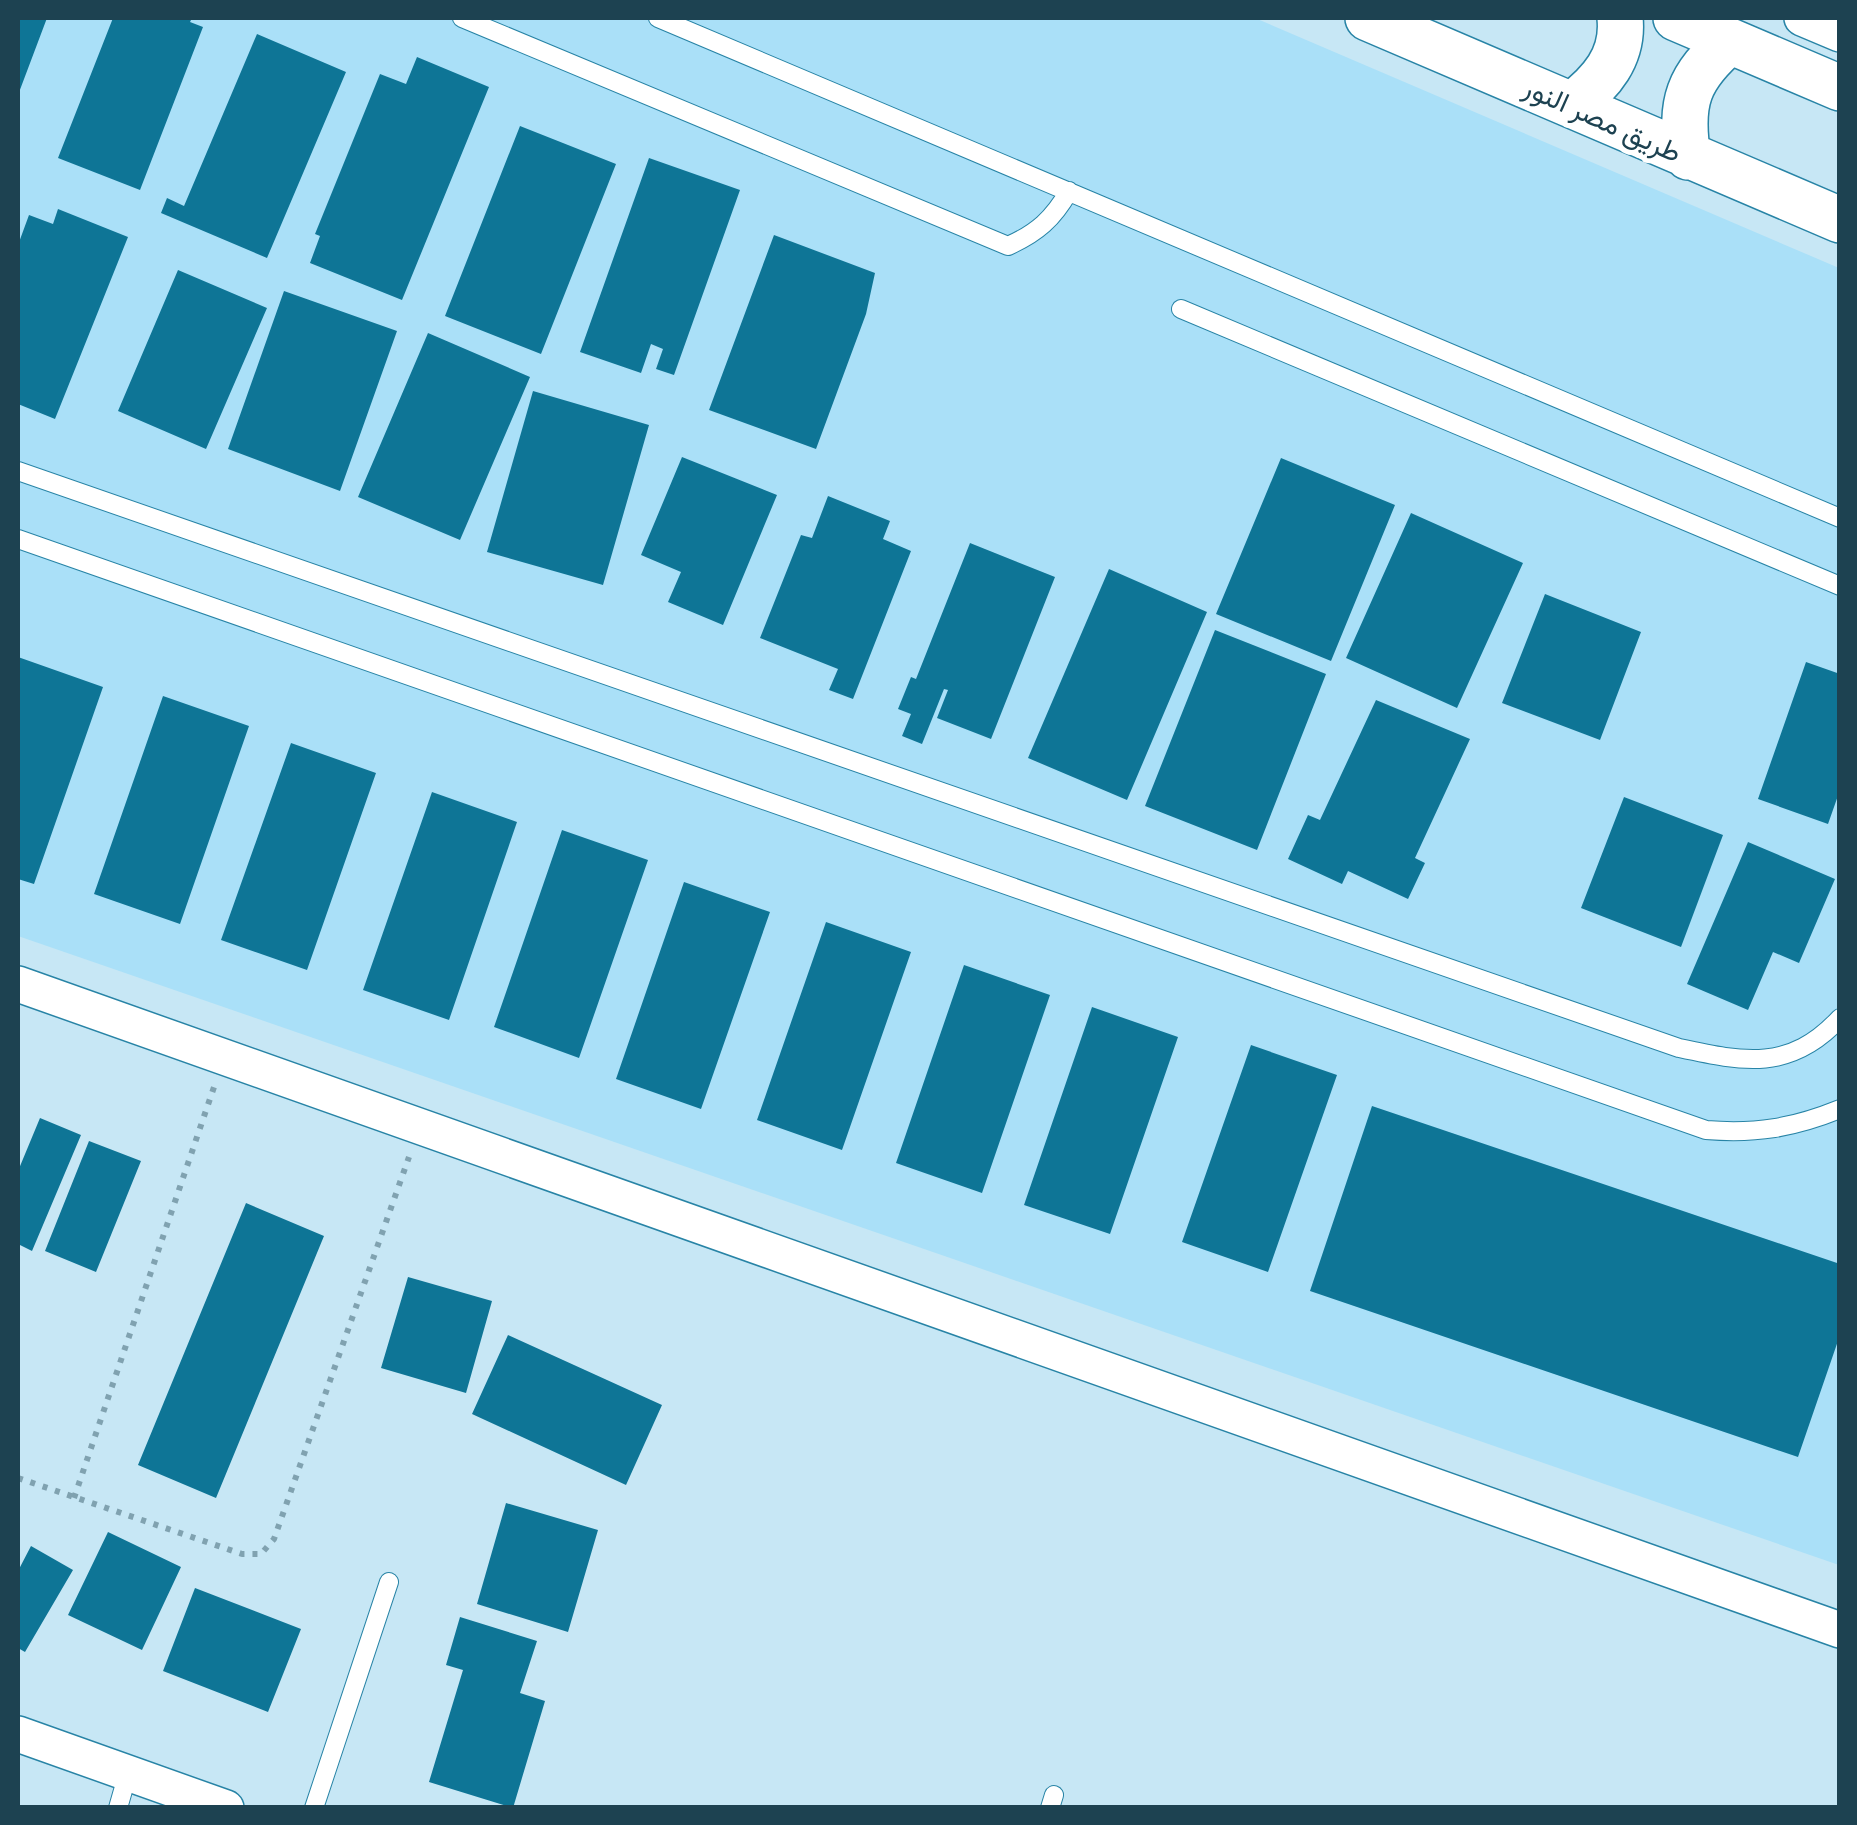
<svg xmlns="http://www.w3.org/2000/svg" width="1857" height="1825" font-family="'Public Sans',Vazirmatn,sans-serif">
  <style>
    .built { fill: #aae0f8 }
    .building { fill: #0e7596 }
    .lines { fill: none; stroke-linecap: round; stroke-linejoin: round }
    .service-casing { stroke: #2884a6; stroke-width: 20 }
    .minor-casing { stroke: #2884a6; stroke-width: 38 }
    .tertiary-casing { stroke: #2884a6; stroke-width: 48 }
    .path { stroke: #80a2b0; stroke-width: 6; stroke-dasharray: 5 8; stroke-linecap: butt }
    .service { stroke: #fff; stroke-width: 18 }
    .minor { stroke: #fff; stroke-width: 35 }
    .tertiary { stroke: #fff; stroke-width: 45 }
    .labels { text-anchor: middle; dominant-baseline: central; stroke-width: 10; stroke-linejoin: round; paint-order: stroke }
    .street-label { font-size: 28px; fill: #1d4251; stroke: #fff }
  </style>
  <rect width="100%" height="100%" fill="#c7e7f5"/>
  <path class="built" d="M18,18H1255L1839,268V1565L18,936Z"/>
  <path class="building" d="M18,18H47L18,95Z
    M113,18H192L190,22L203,27L140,190L58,158Z
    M257,34L346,72L267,258L161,213L167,198L184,206Z
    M417,57L489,87L402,300L310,263L320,236L315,234L380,74L406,84Z
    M520,126L616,164L541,354L445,316Z
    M649,158L740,190L674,375L656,369L663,349L651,344L641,373L580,352Z
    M58,209L128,237L55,419L18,404V245L29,215L53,224Z
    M774,235L875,273L866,314L816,449L709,410Z
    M178,270L267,308L206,449L118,411Z
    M284,291L397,331L340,491L228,449Z
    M428,333L530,377L460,540L358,497Z
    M533,391L649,425L603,585L487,552Z
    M682,457L777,495L723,625L668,602L681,572L641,555Z
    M1281,458L1395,505L1331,661L1216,614Z
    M828,496L890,521L883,539L911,551L853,699L829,690L838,669L760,638L801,535L812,538Z
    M1411,513L1523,563L1457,708L1346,658Z
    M970,543L1055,577L991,739L937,718L948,690L944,689L922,744L902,736L911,714L898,709L911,677L916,679Z
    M1109,569L1207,612L1127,800L1028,758Z
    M1545,594L1641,632L1600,740L1502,703Z
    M1215,630L1326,674L1257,850L1145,806Z
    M18,657L103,687L34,884L18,879Z
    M1806,662L1840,674V790L1828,824L1758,799Z
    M163,696L249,726L180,924L94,894Z
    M1376,700L1470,739L1415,858L1425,863L1408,899L1348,871L1342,884L1288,859L1308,815L1320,820Z
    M291,743L376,773L307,970L221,940Z
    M432,792L517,822L449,1020L363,990Z
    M1624,797L1723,835L1681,947L1581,908Z
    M562,830L648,860L579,1058L494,1027Z
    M1748,842L1835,879L1799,963L1773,952L1748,1010L1687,984Z
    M684,882L770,912L701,1109L616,1079Z
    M826,922L911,952L842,1150L757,1120Z
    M964,965L1050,995L982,1193L896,1163Z
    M1092,1007L1178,1037L1110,1234L1024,1205Z
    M1251,1045L1337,1075L1268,1272L1182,1242Z
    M1372,1106L1840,1264V1335L1798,1457L1310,1291Z
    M40,1118L81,1135L32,1251L18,1244V1171Z
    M89,1141L141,1161L96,1272L45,1251Z
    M246,1203L324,1236L216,1498L138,1465Z
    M408,1277L492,1301L466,1393L381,1368Z
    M508,1335L662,1405L626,1485L472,1414Z
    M506,1503L598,1530L568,1632L477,1604Z
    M108,1532L181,1567L142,1650L68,1615Z
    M31,1546L73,1570L25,1652L18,1648V1571Z
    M195,1588L301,1629L268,1712L163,1671Z
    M460,1617L537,1641L520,1693L545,1701L513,1808L429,1782L463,1670L446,1665Z"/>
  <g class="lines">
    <g class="service-casing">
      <path id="service" d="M462,18L1008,246C1037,233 1053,219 1069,191
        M658,18L1840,518
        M1181,309L1840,586
        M18,471L1679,1048C1744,1062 1790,1072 1840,1018
        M18,539L1706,1130C1756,1134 1793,1128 1840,1109
        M118,1808L128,1773
        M314,1808L389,1582
        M1050,1808L1054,1795"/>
    </g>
    <g class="minor-casing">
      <path id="minor" d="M1802,18L1840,34
        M18,984L1840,1630
        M18,1734L226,1808"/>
    </g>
    <g class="tertiary-casing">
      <path id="tertiary" d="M1368,18L1840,220
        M1676,18L1840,88
        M1572,105C1601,83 1624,57 1620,18
        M1688,157C1679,102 1688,77 1730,41"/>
    </g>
    <path class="path" d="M18,1478L242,1554H261L274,1539L409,1157
      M74,1498L214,1087"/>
    <use href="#service" class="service"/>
    <use href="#minor" class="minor"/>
    <use href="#tertiary" class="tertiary"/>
  </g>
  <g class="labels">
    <g class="street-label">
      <text transform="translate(1603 119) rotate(24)">طريق مصر النور</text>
    </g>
  </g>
  <rect width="1857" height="1825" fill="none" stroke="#1d4251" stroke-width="40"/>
</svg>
